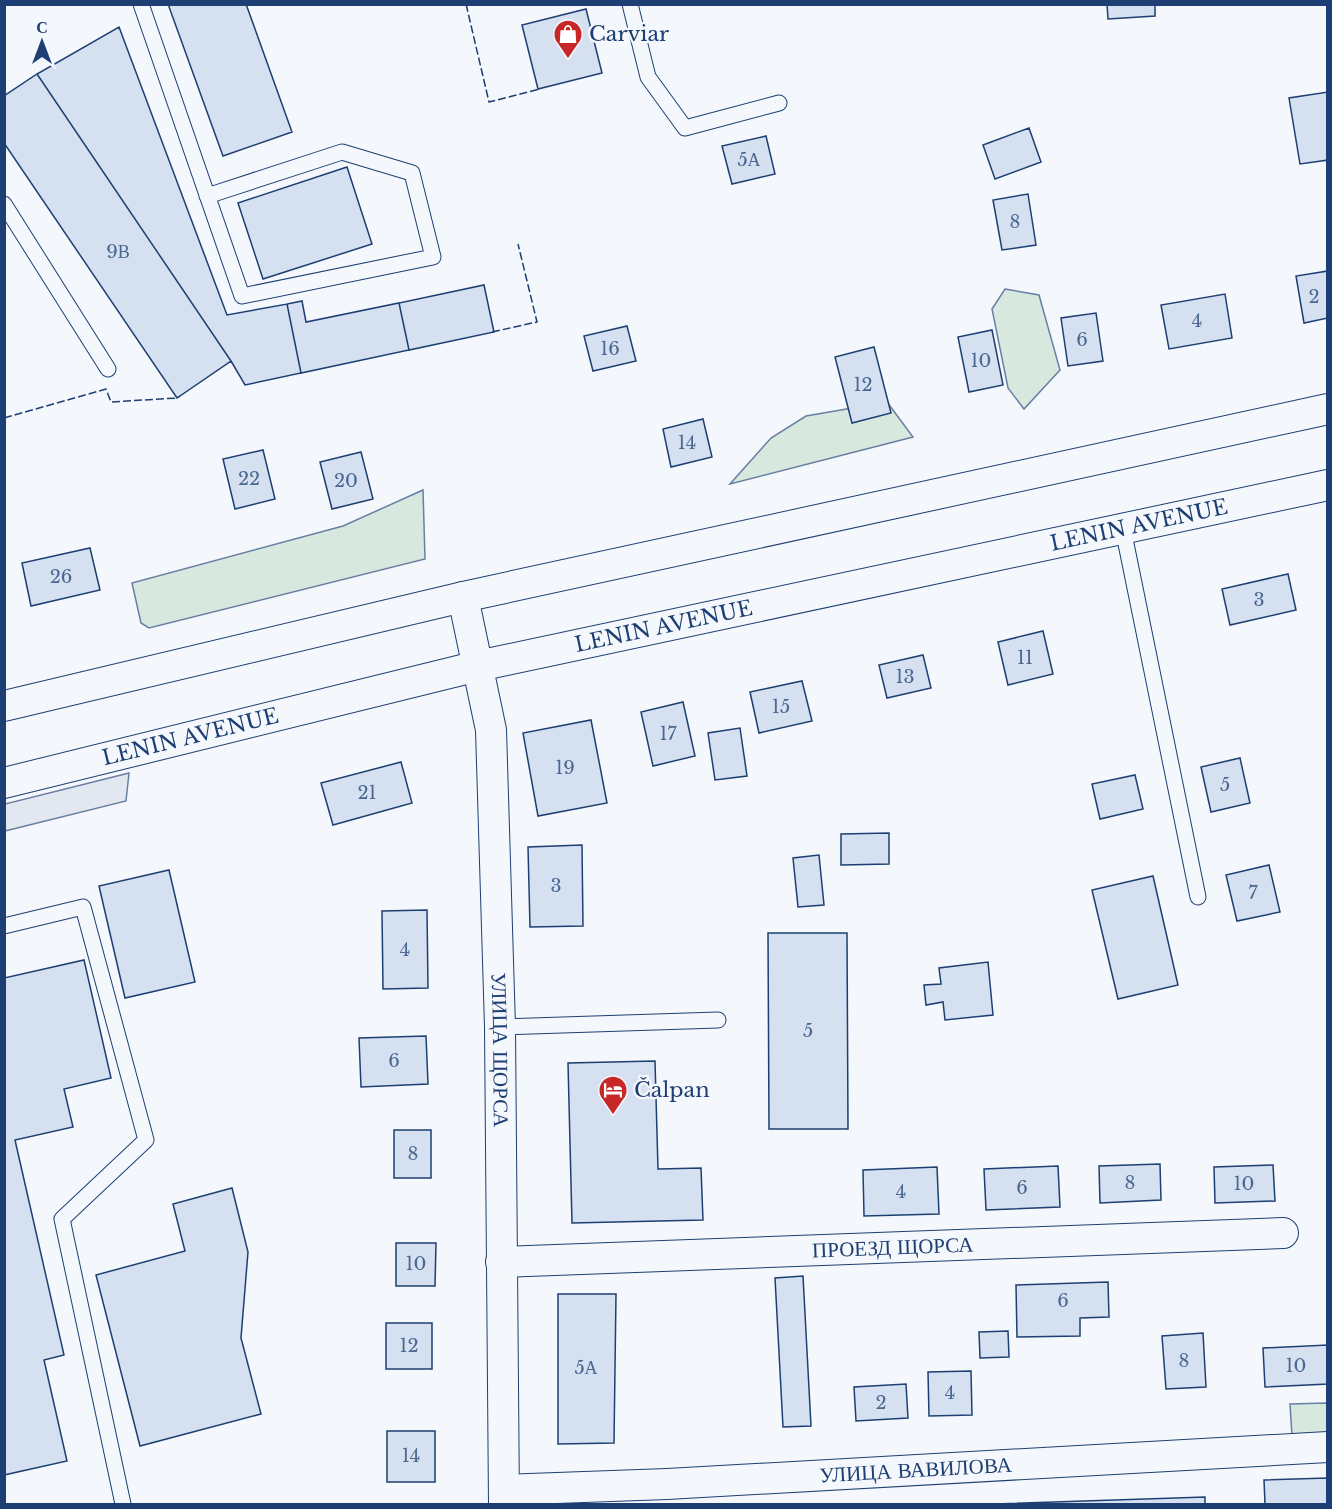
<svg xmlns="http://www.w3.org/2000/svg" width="1332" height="1509" font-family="'Libre Baskerville',serif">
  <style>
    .green { fill: #d7e8df; stroke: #687fa3; stroke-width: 1.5 }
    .parking { fill: #e3e8f0; stroke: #687fa3; stroke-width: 1.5 }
    .building { fill: #d5e0f0; stroke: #1d3f73; stroke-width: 1.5 }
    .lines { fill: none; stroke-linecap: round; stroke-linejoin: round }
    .lane-casing { stroke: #1d3f73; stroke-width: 17 }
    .street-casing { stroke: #1d3f73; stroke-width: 32 }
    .lane { stroke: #f4f7fb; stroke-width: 15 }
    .street { stroke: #f4f7fb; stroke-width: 30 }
    .fence { stroke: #1d3f73; stroke-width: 1.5; stroke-dasharray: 8 3; stroke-linecap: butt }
    .labels { text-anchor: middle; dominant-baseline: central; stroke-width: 4.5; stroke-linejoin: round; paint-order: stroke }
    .number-label { font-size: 18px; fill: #4b6792 }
    .poi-label { font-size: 21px; fill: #1d3f73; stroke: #f4f7fb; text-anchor: start }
    .street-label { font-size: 21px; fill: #1d3f73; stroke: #f4f7fb }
  </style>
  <rect width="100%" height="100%" fill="#f4f7fb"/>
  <path class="green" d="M1005,289L1039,295L1060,370L1024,409L1008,388L992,309Z
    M887,402L913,437L730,484L771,438L806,416Z
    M423,490L425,559L149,628L141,623L132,583L343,526Z
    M1327,1403V1435L1292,1436L1290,1404Z"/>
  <path class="parking" d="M129,773L126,801L5,831V804Z"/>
  <path class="building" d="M168,4H246L292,132L223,156Z
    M1107,4H1155V16L1108,19Z
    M586,9L602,73L538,89L522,25Z
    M119,27L227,315L287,304L301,373L245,385L231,361L37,74Z
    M37,74L231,361L177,398L4,143V96Z
    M1328,92V160L1300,164L1289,98Z
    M1029,128L1041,162L995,179L983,145Z
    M766,136L775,174L732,184L722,146Z
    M347,167L372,244L263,279L238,203Z
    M1028,194L1036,245L1002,250L993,200Z
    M1328,271V318L1304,323L1296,276Z
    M484,285L494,332L409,350L399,303Z
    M1225,294L1232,338L1169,349L1161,305Z
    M302,301L306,322L399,303L409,350L301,373L287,304Z
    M1096,313L1103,361L1068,366L1061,318Z
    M627,326L636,361L593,371L584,336Z
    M992,330L1003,385L969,392L958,337Z
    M874,347L891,413L852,423L835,357Z
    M703,419L712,457L671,467L663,429Z
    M263,450L275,499L235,509L223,459Z
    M361,452L373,499L332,509L320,462Z
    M90,548L100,590L31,606L22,563Z
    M1288,574L1296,610L1230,625L1222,589Z
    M1043,631L1053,674L1008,685L998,642Z
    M923,655L931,688L887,698L879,665Z
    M802,681L812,721L759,733L750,692Z
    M683,702L695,756L653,766L641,712Z
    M591,720L607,803L538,816L523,733Z
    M740,728L747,776L715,780L708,733Z
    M1240,758L1250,803L1211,812L1201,767Z
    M401,762L412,803L333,825L321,783Z
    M1135,775L1143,809L1100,819L1092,784Z
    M889,833V864L841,865V834Z
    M582,845L583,926L530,927L528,847Z
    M819,855L824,905L798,907L793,858Z
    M1269,865L1280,912L1237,921L1226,875Z
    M169,870L195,982L125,998L99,886Z
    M1153,876L1178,985L1118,999L1092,890Z
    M427,910L428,988L383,989L382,911Z
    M768,933H847L848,1129H769Z
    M84,960L111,1078L64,1089L73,1127L15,1140L64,1355L44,1360L67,1461L4,1475V978Z
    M988,962L993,1015L945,1020L943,1002L926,1005L924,985L941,984L939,968Z
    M426,1036L428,1084L361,1087L359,1038Z
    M655,1061L658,1169L701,1168L703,1220L572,1223L568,1063Z
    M394,1130H431V1178H394Z
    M1160,1164L1161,1200L1100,1203L1099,1166Z
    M1273,1165L1275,1201L1215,1203L1214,1167Z
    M1058,1166L1060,1207L986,1210L984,1169Z
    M937,1167L939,1214L864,1216L863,1170Z
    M232,1188L248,1252L241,1338L261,1414L140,1446L96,1275L185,1251L173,1204Z
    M396,1243H436L435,1286H396Z
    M803,1276L811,1426L783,1427L775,1278Z
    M1108,1282L1109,1317L1080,1318V1336L1017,1337L1016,1285Z
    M558,1294H616L614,1443L558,1444Z
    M386,1323H432V1369H386Z
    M1008,1331L1009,1357L980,1358L979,1332Z
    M1203,1333L1206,1387L1166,1389L1162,1336Z
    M1328,1345V1384L1265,1387L1263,1348Z
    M971,1371L972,1415L929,1416L928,1372Z
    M906,1384L908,1418L856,1421L854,1387Z
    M387,1431H435V1482H387Z
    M1328,1478V1504H1265L1264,1480Z
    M1205,1497V1504H994Z"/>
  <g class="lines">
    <g class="lane-casing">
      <path id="lane" d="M141,4L242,296L433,257L412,173L342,152L207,196
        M630,4L648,77L685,128L779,103
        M4,204L108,369
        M1123,529L1198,897
        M4,926L83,907L146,1140L62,1219L123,1504
        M500,1027L718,1020"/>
    </g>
    <g class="street-casing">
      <g id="street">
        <path id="s1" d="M463,597L491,730L500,1027L504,1504"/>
        <path d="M4,706L463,597L1328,409"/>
        <path id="s2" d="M4,783L478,666L1328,485"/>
        <path id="s3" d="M501,1262L1283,1233"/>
        <path id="s4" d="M504,1490L667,1484L1328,1447"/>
      </g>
    </g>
    <use href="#lane" class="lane"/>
    <use href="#street" class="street"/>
    <path class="fence" d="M466,4L489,102L540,89
      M492,332L537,322L518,244
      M4,418L106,389L111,402L177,398L180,396"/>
  </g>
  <defs>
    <g id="shop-pin" transform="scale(1.5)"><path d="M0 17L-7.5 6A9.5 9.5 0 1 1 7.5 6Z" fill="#c62828" stroke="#f4f7fb"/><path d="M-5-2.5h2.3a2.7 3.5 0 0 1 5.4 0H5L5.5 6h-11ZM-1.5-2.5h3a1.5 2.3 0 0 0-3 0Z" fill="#fff"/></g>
    <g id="hotel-pin" transform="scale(1.5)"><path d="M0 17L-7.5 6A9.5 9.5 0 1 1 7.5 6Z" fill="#c62828" stroke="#f4f7fb"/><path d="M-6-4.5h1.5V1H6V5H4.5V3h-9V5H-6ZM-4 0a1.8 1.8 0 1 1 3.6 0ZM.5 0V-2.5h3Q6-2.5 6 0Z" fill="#fff"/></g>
  </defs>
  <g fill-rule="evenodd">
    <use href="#shop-pin" x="568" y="34"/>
    <use href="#hotel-pin" x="613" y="1090"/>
  </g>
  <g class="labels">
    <g class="number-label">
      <text x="749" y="160">5А</text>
      <text x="1015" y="222">8</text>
      <text x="118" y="252">9В</text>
      <text x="1314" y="297">2</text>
      <text x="1197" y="321">4</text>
      <text x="1082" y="340">6</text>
      <text x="610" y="349">16</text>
      <text x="981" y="361">10</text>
      <text x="863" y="385">12</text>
      <text x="687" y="443">14</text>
      <text x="249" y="479">22</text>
      <text x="346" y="481">20</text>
      <text x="61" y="577">26</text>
      <text x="1259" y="600">3</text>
      <text x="1025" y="658">11</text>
      <text x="905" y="677">13</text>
      <text x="781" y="707">15</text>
      <text x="668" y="734">17</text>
      <text x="565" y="768">19</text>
      <text x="1225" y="785">5</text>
      <text x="367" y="793">21</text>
      <text x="556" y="886">3</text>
      <text x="1253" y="893">7</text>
      <text x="405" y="950">4</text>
      <text x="808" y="1031">5</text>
      <text x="394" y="1061">6</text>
      <text x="413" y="1154">8</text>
      <text x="1130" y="1183">8</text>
      <text x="1244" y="1184">10</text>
      <text x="1022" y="1188">6</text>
      <text x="901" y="1192">4</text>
      <text x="416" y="1264">10</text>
      <text x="1063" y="1301">6</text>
      <text x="409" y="1346">12</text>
      <text x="1184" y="1361">8</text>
      <text x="1296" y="1366">10</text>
      <text x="586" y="1368">5А</text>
      <text x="950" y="1393">4</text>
      <text x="881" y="1403">2</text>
      <text x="411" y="1456">14</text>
    </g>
    <g class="poi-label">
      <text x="589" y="34">Carviar</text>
      <text x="634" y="1090">Čalpan</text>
    </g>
    <g class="street-label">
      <text stroke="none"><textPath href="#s2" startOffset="1164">LENIN AVENUE</textPath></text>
      <text stroke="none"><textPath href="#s2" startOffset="678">LENIN AVENUE</textPath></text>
      <text stroke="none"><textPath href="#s2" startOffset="192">LENIN AVENUE</textPath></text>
      <text stroke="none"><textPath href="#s1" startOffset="456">УЛИЦА ЩОРСА</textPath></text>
      <text stroke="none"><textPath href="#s3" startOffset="392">ПРОЕЗД ЩОРСА</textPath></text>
      <text stroke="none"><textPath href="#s4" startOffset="412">УЛИЦА ВАВИЛОВА</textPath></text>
    </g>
  </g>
  <rect width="1332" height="1509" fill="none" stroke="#1d3f73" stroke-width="12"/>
  <g transform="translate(42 42)" stroke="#f4f7fb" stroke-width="4.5" paint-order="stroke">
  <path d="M0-4.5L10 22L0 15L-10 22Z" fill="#1d3f73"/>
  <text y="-9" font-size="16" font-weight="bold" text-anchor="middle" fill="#1d3f73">С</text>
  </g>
</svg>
